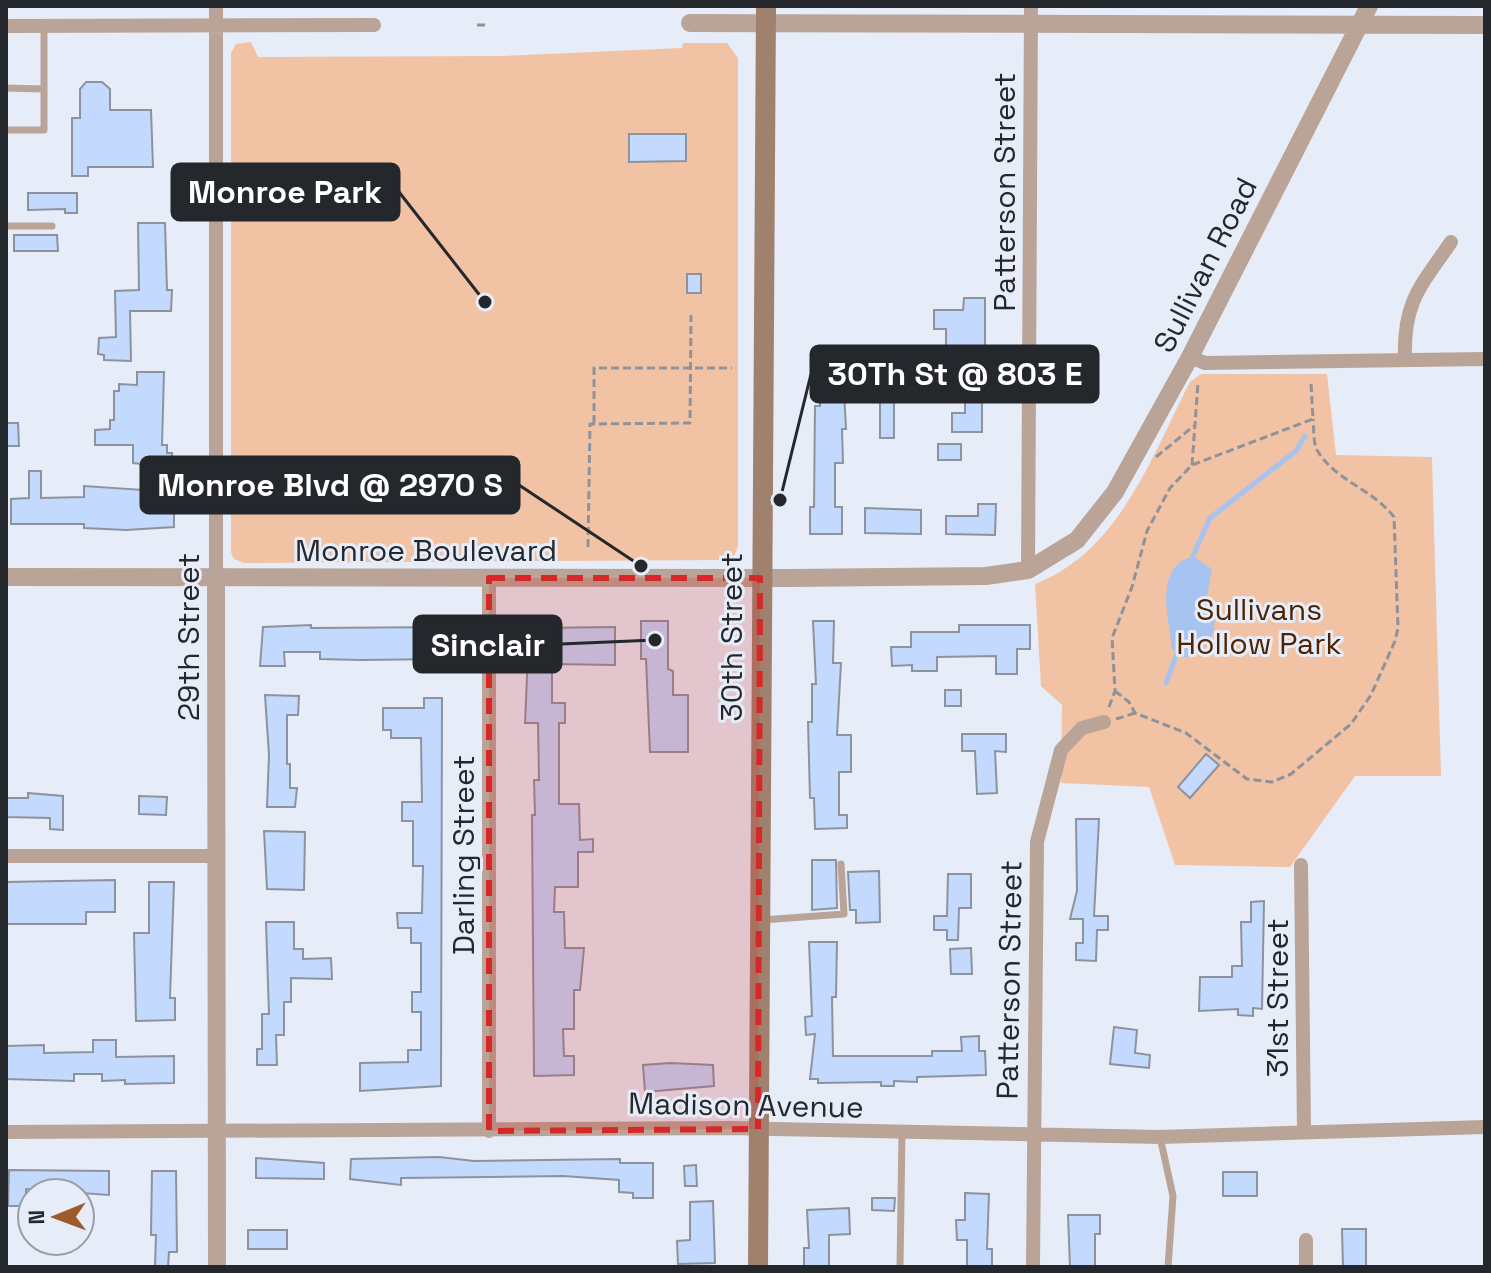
<svg xmlns="http://www.w3.org/2000/svg" width="1491" height="1273" font-family="'Space Grotesk',sans-serif">
  <style>
    .green { fill: #f1c2a4 }
    .water { fill: #a7c3ef }
    .lines { fill: none; stroke-linecap: round; stroke-linejoin: round }
    .stream { stroke: #a7c3ef; stroke-width: 5 }
    .building { fill: #c3dafe; stroke: #8d939d; stroke-width: 2 }
    .path { stroke: #8e939b; stroke-width: 3; stroke-dasharray: 8 4; stroke-linecap: butt }
    .service { stroke: #baa497; stroke-width: 7 }
    .minor { stroke: #baa497; stroke-width: 14 }
    .tertiary { stroke: #baa497; stroke-width: 18 }
    .secondary { stroke: #a0816e; stroke-width: 20 }
    .marked { fill: #d62828; fill-opacity: 0.2; stroke: #d62828; stroke-width: 6; stroke-dasharray: 16 10; stroke-linejoin: round }
    .labels { text-anchor: middle; dominant-baseline: central; stroke-width: 6; stroke-linejoin: round; paint-order: stroke }
    .street-label { font-size: 30px; fill: #24272b; stroke: #e6edf8 }
    .park-label { font-size: 30px; fill: #4f2300; stroke: #e6edf8 }
    .leader { fill: none; stroke: #24272b; stroke-width: 3 }
    .callout-dot { fill: #24272b; stroke: #e6edf8; stroke-width: 3 }
    .callout { fill: #24272b; stroke: #24272b; stroke-width: 3 }
    .callout-label { font-size: 32px; text-anchor: middle; font-weight: bold; fill: #fff }
  </style>
  <rect width="100%" height="100%" fill="#e6edf8"/>
  <path class="green" d="M251,42L258,57L504,56L682,48L683,43H727L738,58V546L734,557L726,560L244,563L234,559L231,552V53L236,44Z
    M1201,374H1327L1336,455L1432,457L1441,776H1355L1290,867L1175,865L1149,787L1061,783L1062,705L1041,686L1035,584C1120,551 1151,457 1190,382Z"/>
  <path class="water" d="M1193,556L1212,569L1207,597L1215,612L1214,631L1206,645L1187,657L1176,656L1172,648C1169,616 1153,568 1193,556Z"/>
  <g class="lines">
    <path class="stream" d="M1193,556L1210,518L1296,451L1305,436
      M1166,683L1176,656"/>
  </g>
  <path class="building" d="M86,82H102L110,89V110H151L153,167H88V176H72V118H80V89Z
    M629,134H686V161L629,162Z
    M28,193H77V213H65V209L28,210Z
    M138,223H165L167,290H172L171,311H130L131,361L104,360V355L98,354L99,338L116,337L115,291L139,290Z
    M14,235H57L58,251H14Z
    M687,274H701V293H687Z
    M964,298H985V369H991V393H982V432H952V413H965V361H960V349H946V329H934V310H963Z
    M137,372H164L162,445H167V453H172V467H167L168,498H174V527L126,530L84,528V524H11V499L29,498V471H41V498L84,497V486L143,490L142,464L133,463V445H95V430L110,429V420H114V391H119V384L137,385Z
    M820,373H843L846,429H842L843,463H835V507H842V534H810V507H814L815,406H820Z
    M880,402H894V438H880Z
    M6,423H18L19,446H6Z
    M938,444H961V460H938Z
    M978,504H996L995,535L946,534V516H978Z
    M865,508L921,510V534L865,533Z
    M641,621H668V669L673,671V695H688V752H650L646,659H641Z
    M813,621H834L833,663H841L837,735H851V772H839V815H847V828L815,829L814,798H810L808,722H812V684H816Z
    M311,625V628L452,627V654H443V659L361,660L320,659V652H284L285,666H260L263,627Z
    M959,625H1030V649H1017V674H996V656L937,657V671H912V665L892,666L891,647H911V632H959Z
    M615,627V665L552,664V703H565V723H559V804H579L580,840L593,839V852H578V887H555L554,912H564L565,948H584L580,990H574V1029H563L564,1056H574V1075L534,1076L532,815H535L534,780H539L538,723H525L528,653H522V640H535V628Z
    M945,690H961V706H945Z
    M265,695L299,696L298,715H287V764H290V788H297L295,807H267L269,755Z
    M424,698H442L441,1086L360,1091V1063L408,1062V1050H421V1012H412V992H421V943H411V928H398L397,913H422L423,866H413V821H402V802H422L421,738H391V730H383V708H424Z
    M962,734H1006V752L995,751L997,793L977,794L975,751H962Z
    M1206,754L1219,765L1190,798L1178,787Z
    M28,793L63,796V830L50,829V818L6,817V798H28Z
    M139,796L167,797L166,815L139,814Z
    M1076,819H1099L1094,916H1108V930H1097L1096,961L1076,960V943H1083V919H1070L1077,891Z
    M264,831L305,832L304,890L267,889Z
    M812,860H836L837,908L812,910Z
    M879,871L880,922L856,923V910H850L848,872Z
    M948,874H971V908H959L958,940H947V930H934V916H947Z
    M115,880V912H86V924H6V882Z
    M149,882H174L170,998H175V1020L136,1021L134,933H149Z
    M1264,901L1262,1009L1253,1008V1016L1238,1015V1009L1199,1011L1200,977H1232V966H1242L1241,922H1251V902Z
    M266,922H294V949H303V959L331,958L332,979L291,978V1002H284V1035H276L277,1065H257V1049H262V1014H269Z
    M809,942H837L836,997H832L833,1056H932V1051H962L961,1037L979,1036V1051H985L986,1075L917,1077V1082L894,1081V1086H881V1082L818,1083V1079H810L815,1034L806,1035L805,1017L812,1016Z
    M971,948L972,974H951L950,949Z
    M1114,1027L1137,1030L1135,1053L1150,1055L1149,1068L1110,1064Z
    M93,1040H116V1057L174,1056V1083L125,1084V1080L102,1081V1074H74V1081L6,1079V1046L44,1045V1053L93,1052Z
    M670,1063L713,1065L714,1086L645,1092L643,1065Z
    M439,1157L474,1161L620,1159V1163H653V1198H633V1193L619,1192V1180L563,1176L401,1178V1185L350,1179L351,1159Z
    M256,1158L324,1163V1179L256,1178Z
    M696,1165L697,1186H685L684,1166Z
    M9,1170L109,1171V1195L26,1189V1206H8Z
    M152,1171H176L177,1252H169L168,1267H155L156,1235H151Z
    M1223,1172H1257V1196H1223Z
    M965,1193L989,1194L987,1249H992V1267H967V1240H957L956,1220H965Z
    M872,1198H895L894,1211L872,1210Z
    M713,1201L715,1263L678,1264L677,1241L690,1240V1202Z
    M849,1208L850,1234L829,1235V1267H804V1248H809L807,1210Z
    M1068,1215H1100V1234H1095V1267H1070Z
    M1342,1229H1366V1267H1343Z
    M248,1230H287V1249H248Z"/>
  <g class="lines">
    <path class="path" d="M477,25H489
      M594,423V368H732
      M1156,457L1195,425
      M1192,465L1198,383
      M588,547L590,424L690,423L691,315
      M1115,691L1129,702L1135,713L1186,733L1247,779L1272,782L1291,774L1351,724L1371,695L1395,641L1398,628L1394,517C1374,490 1334,480 1317,450C1313,442 1314,428 1313,419
      M1109,707L1115,691L1112,638L1132,587L1147,531L1170,488L1192,465L1313,419L1311,383
      M1116,719L1135,713"/>
    <path class="service" d="M6,88L44,89
      M6,130H44V26
      M6,226H52
      M762,920L844,914L841,864
      M1160,1137L1173,1196L1168,1267
      M900,1267L902,1132"/>
    <path class="minor" d="M6,26L374,25
      M1190,357L1205,363L1485,359
      M1405,359C1403,302 1420,287 1451,242
      M1028,570L1031,6
      M216,578V6
      M6,856H216
      M1301,865L1304,1131
      M489,1131V578
      M6,1132L731,1128L1160,1137L1485,1127
      M1033,1267L1037,842L1061,750L1082,728L1104,722
      M1306,1267V1240"/>
    <path class="tertiary" d="M690,23L1485,25
      M6,577L790,578L986,576L1028,570L1077,540L1115,492L1190,357L1369,6
      M216,578L217,1267"/>
    <path class="secondary" d="M758,1267L766,6"/>
  </g>
  <path class="marked" d="M489,578H760L758,1129L489,1131Z"/>
  <g class="labels">
    <g class="street-label">
      <text transform="translate(1004 192) rotate(-90)">Patterson Street</text>
      <text transform="translate(1205 265) rotate(-63)">Sullivan Road</text>
      <text x="426" y="550">Monroe Boulevard</text>
      <text transform="translate(188 637) rotate(-90)">29th Street</text>
      <text transform="translate(731 637) rotate(-90)">30th Street</text>
      <text transform="translate(463 855) rotate(-90)">Darling Street</text>
      <text transform="translate(1009 980) rotate(-89)">Patterson Street</text>
      <text transform="translate(1277 998) rotate(-90)">31st Street</text>
      <text transform="translate(746 1105) rotate(1)">Madison Avenue</text>
    </g>
    <g class="park-label">
      <text x="1259" y="609">Sullivans<tspan x="1259" dy="34">Hollow Park</tspan></text>
    </g>
  </g>
  <path class="leader" d="M485 302L399 192M780 500L811 374M641 566L519 485M655 640L561 644"/>
  <g class="callout-dot">
    <circle cx="485" cy="302" r="8"/>
    <circle cx="780" cy="500" r="8"/>
    <circle cx="641" cy="566" r="8"/>
    <circle cx="655" cy="640" r="8"/>
  </g>
  <g class="callout">
    <rect x="172" y="164" width="227" height="56" rx="8"/>
    <rect x="811" y="346" width="287" height="56" rx="8"/>
    <rect x="141" y="457" width="378" height="56" rx="8"/>
    <rect x="414" y="616" width="147" height="56" rx="8"/>
  </g>
  <g class="callout-label">
    <text x="285" y="203">Monroe Park</text>
    <text x="955" y="385">30Th St @ 803 E</text>
    <text x="330" y="496">Monroe Blvd @ 2970 S</text>
    <text x="488" y="656">Sinclair</text>
  </g>
  <rect width="1491" height="1273" fill="none" stroke="#24272b" stroke-width="16"/>
  <g transform="translate(56 1217) rotate(269)"><circle r="38" fill="#e6edf8" stroke="#989ea6" stroke-width="2"/>
  <path d="M0-6L14 30L0 20L-14 30Z" fill="#9d5a2a"/>
  <text y="-12" font-size="22" font-weight="bold" text-anchor="middle" fill="#24272b">N</text>
  </g>
</svg>
